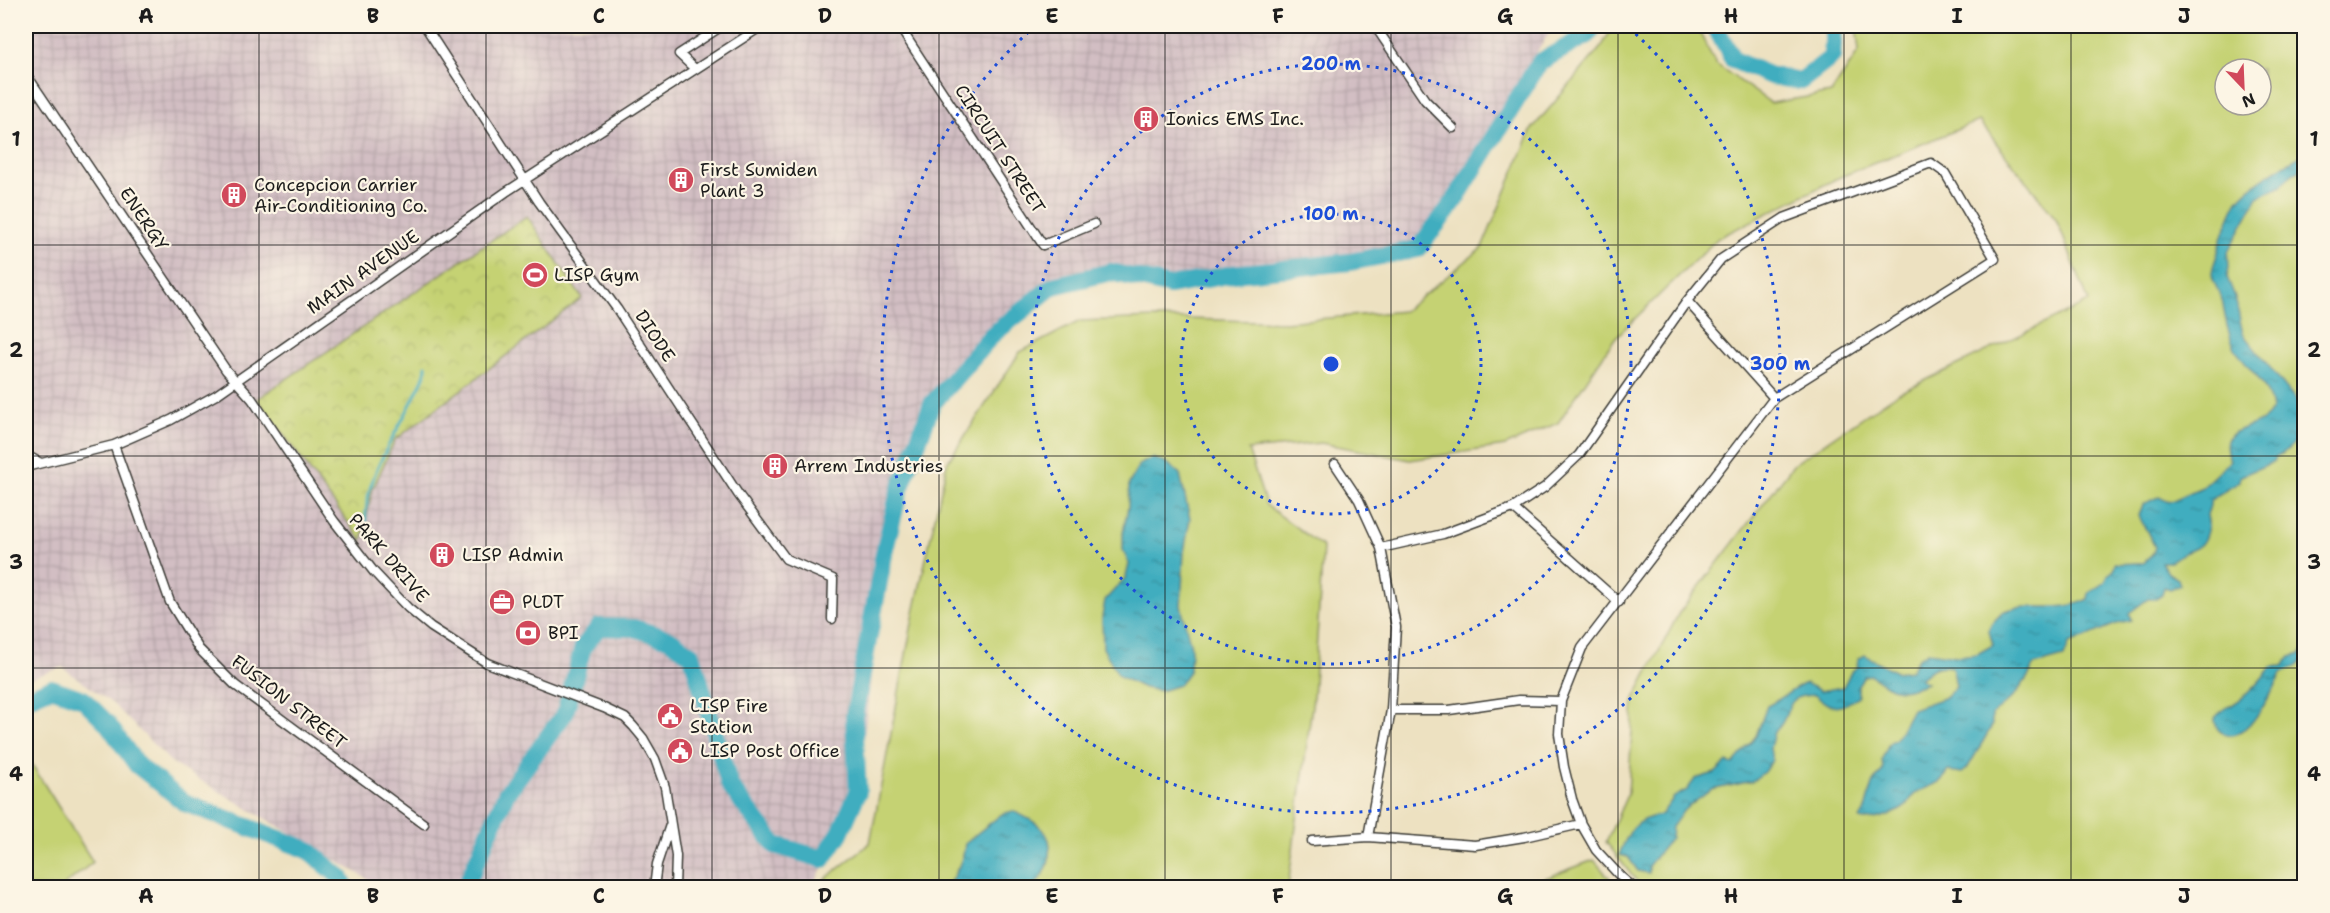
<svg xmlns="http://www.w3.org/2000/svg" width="2330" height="913" font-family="'Shantell Sans',sans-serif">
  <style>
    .industrial { fill: url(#industrial-grid) }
    .green { fill: #c5d273; stroke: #707748; stroke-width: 1.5; fill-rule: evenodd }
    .park { fill: url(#park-crowns); stroke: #707748; stroke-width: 1.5 }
    .water { fill: url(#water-ripples); stroke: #2e646e; stroke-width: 1.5 }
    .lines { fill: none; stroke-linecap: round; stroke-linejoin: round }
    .stream { stroke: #40adbf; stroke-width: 3 }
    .river { stroke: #40adbf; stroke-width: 18 }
    .street-casing { stroke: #3b3a35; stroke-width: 11 }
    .street { stroke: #fff; stroke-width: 8 }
    .grid { fill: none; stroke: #1c1c1c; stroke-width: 1.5; stroke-opacity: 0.55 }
    .ring { fill: none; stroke: #1d4ed8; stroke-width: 3; stroke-dasharray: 3 6 }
    .labels { text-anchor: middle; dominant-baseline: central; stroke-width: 4.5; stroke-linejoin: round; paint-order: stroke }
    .poi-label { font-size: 18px; fill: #1c1c1c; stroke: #fcf5e5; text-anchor: start }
    .street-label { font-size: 18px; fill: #1c1c1c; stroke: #fcf5e5 }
    .centre { fill: #1d4ed8; stroke: #fcf5e5; stroke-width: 3 }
    .ring-label { font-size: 18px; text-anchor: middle; font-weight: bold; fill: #1d4ed8; stroke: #fcf5e5; stroke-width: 4.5; stroke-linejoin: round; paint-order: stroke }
    .neatline { fill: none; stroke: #1c1c1c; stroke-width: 2 }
    .grid-label { font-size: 20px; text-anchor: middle; font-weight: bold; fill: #1c1c1c }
  </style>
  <defs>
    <pattern id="industrial-grid" width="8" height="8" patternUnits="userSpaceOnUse" patternTransform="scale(1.5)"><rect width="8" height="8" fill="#d2bec3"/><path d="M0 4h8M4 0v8" fill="none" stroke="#b4a3a7"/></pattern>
    <pattern id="park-crowns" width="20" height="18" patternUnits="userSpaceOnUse" patternTransform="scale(1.5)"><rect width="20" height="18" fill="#c5d273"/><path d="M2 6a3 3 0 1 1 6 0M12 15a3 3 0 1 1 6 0" fill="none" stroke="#a9b463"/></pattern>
    <pattern id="water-ripples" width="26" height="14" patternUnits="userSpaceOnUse" patternTransform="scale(1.5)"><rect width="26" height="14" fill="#40adbf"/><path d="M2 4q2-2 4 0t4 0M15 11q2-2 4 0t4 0" fill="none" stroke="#358c9a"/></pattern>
  </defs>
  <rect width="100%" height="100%" fill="#fcf5e5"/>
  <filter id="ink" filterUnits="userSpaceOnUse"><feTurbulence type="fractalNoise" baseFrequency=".0167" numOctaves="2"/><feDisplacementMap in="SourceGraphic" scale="12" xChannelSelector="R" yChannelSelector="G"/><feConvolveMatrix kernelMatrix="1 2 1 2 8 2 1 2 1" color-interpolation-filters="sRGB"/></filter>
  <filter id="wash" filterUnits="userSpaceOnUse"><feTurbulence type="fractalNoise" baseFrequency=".008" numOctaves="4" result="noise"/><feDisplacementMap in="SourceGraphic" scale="24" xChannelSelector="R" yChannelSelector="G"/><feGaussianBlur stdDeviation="1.35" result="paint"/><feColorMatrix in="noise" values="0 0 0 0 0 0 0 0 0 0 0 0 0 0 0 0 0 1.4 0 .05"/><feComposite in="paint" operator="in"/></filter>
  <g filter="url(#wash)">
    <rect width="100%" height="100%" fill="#ede1c1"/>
    <path class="industrial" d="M26,26H1553L1418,249L1350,262L1233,274L1170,286L1111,272L1053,286L992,335L932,404L899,492L885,549L858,792L840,833L812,888L381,887L173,764L113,704L62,667L26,680Z"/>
    <path class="green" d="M1613,26H1696L1716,64L1771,103L1831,93L1859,51L1856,26H2304V877L2291,887H1643L1633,877L1606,842L1628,793L1634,699L1679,613L1794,464L1897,394L2089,302L2056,219L1979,121L1840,177L1718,238L1615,338L1558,423L1505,446L1410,460L1321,443L1248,450L1266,505L1323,547L1313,698L1288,887L814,888L870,843L914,613L947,463L1020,352L1080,321L1155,318L1285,322L1404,311L1482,248L1532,129L1602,46ZM2225,69H2261V105H2225Z
      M26,755L93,862L62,887H26Z
      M1594,860L1617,887H1522Z"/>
    <path class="park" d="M527,216L582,298L395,440L372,491L362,541L257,399Z"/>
    <path class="water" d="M2304,155V167L2291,175L2282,185L2258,197L2228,252L2229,267L2227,277L2235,297L2243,334L2300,405L2304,406V436C2291,442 2288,453 2275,458V461L2241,476L2240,481C2231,489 2219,492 2210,501C2211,508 2208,509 2207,515C2207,518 2209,521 2208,525C2204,557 2186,545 2171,562H2161L2168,573L2178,579L2180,585L2170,589L2164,587L2162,595L2156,599H2148L2129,613L2131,620C2109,624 2090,637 2069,644L2064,657L2035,665C2022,687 2014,699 1992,714V726L1967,769L1962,773L1949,771C1937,789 1930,783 1915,794C1911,796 1910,802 1907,805C1900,813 1869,823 1860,819L1865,810L1872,784L1883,770L1882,759L1889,743L1896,739L1912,709L1946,697L1956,686L1952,667C1935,664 1931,670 1920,679L1927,683C1899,693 1895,693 1871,675L1864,676L1858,685V696C1842,710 1831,710 1815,695C1810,696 1804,695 1800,697C1786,700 1788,723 1774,732L1770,748L1772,760L1764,772L1752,781L1711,790L1684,810L1672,827L1671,838L1649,865V873L1638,871L1628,857L1619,855C1629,831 1633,819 1661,815L1674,797L1687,790L1695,779L1715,773L1727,762L1733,764L1756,736L1767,706C1781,699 1791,690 1806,683L1820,691L1843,687L1851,672L1857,667L1858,659L1865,655L1896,672L1911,670L1918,658L1928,652L1957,656L1977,654L1993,645C1992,640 1989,634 1989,629C1989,623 1999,618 2002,612C2031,600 2058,615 2088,599L2089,593L2105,582L2109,574L2113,571L2115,563C2127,565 2133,562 2144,563L2153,553L2155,547L2139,516L2143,504L2159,497L2169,502L2202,487L2230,461C2213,420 2258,436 2272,409C2266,376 2248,373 2235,348C2228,334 2225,319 2223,304C2222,294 2213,285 2212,274C2212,266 2216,260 2218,252C2223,235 2228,218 2237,202C2246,187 2288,161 2304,155Z
      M1152,458L1167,463L1180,474L1190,519L1184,552L1181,606L1191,647L1190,670L1179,685L1161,691L1144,688L1119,676L1103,648L1102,617L1105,600L1126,577L1129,564L1123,550V533L1128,507L1129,484L1139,465Z
      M2303,651C2305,666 2292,669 2281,673L2274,689L2256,718L2241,732L2232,735C2221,734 2215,730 2215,718C2221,710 2227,708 2235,703C2249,694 2261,680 2271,667L2283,666L2290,657L2301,654Z
      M1013,811C1028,818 1049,827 1050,846C1050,849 1049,852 1049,855C1049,869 1042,878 1032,887H946C956,875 964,858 965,843L1002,814Z"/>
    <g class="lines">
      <path class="stream" d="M366,525C362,477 398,434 417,391C421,383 427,374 426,365"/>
      <path class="river" d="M1715,26L1733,60L1771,76L1801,81L1832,57L1834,26
        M26,699L51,688L83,699L107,723L137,765L185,803L308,850L341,878L346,888
        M465,888L506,794L565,713L583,647L599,627L634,628L669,639L692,655L730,786L775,845L823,859L840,833L858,792L854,717L885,549L899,492L932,404L992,335L1053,286L1111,272L1170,286L1233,274L1350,262L1418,249L1453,203L1540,62L1588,35L1594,26"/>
    </g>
  </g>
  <g filter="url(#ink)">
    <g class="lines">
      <g class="street-casing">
        <path id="street" d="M425,26L539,202L617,309L738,494L786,559L833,579L832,619
          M899,26L1043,245L1094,224
          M1375,26L1425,100L1453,128
          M695,69L679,54L722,26
          M26,74L226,370L252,399L334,521L374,572L408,608L431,627L487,663L604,708L625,718L633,726L643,738L655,759L665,787L676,856L675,888
          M1687,301L1774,398
          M114,445L170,602L199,649L235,685L424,824
          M26,455L41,463
          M1335,464L1359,500L1381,548L1396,627L1391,710L1368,837
          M26,467L114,445L171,420L216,395L506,192L762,26
          M1513,508L1619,602
          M1381,548L1443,534L1513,508L1545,487L1579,455L1687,301L1721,259L1784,218L1931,163L1945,173L1995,259L1774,398L1582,648L1561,701L1559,734L1564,767L1572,799L1581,824L1596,850L1620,876L1634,888
          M1391,710H1449L1519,700L1561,701
          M1312,841L1368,837L1475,845L1524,837L1581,824
          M654,888L657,864L670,825"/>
      </g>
      <use href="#street" class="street"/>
    </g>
  </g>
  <path class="grid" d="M259,26V888M486,26V888M712,26V888M939,26V888M1165,26V888M1391,26V888M1618,26V888M1844,26V888M2071,26V888M26,245H2304M26,456H2304M26,668H2304"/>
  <g class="ring">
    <circle cx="1331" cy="364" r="150"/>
    <circle cx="1331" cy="364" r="300"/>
    <path d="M1629 28A449 449 0 1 1 1033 28"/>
  </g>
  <defs>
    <g id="building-disc" transform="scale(1.35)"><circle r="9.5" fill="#d1495b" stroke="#fcf5e5"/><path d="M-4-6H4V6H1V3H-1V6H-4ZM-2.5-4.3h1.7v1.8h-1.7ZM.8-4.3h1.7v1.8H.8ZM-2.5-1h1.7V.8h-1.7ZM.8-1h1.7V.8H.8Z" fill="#fff"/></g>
    <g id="stadium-disc" transform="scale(1.35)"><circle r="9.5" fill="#d1495b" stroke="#fcf5e5"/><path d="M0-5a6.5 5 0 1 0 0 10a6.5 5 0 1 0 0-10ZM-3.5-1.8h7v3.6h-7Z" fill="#fff"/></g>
    <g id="office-disc" transform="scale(1.35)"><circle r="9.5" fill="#d1495b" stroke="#fcf5e5"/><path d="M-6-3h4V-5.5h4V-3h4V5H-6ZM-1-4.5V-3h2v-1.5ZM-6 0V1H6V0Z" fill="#fff"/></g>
    <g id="bank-disc" transform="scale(1.35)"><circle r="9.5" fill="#d1495b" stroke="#fcf5e5"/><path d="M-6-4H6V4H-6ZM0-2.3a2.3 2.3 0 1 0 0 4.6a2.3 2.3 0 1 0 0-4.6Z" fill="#fff"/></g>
    <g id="civic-disc" transform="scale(1.35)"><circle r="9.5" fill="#d1495b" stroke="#fcf5e5"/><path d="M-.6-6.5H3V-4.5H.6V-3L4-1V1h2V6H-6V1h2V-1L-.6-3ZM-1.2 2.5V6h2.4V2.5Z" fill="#fff"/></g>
  </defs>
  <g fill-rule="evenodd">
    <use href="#building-disc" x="1146" y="119"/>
    <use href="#building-disc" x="681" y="180"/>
    <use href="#building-disc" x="234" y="195"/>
    <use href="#stadium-disc" x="535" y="275"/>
    <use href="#building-disc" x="775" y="466"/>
    <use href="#building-disc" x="442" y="555"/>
    <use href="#office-disc" x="502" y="602"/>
    <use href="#bank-disc" x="528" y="633"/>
    <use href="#civic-disc" x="670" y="716"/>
    <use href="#civic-disc" x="680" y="751"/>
  </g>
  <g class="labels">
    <g class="poi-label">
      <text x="1166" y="119">Ionics EMS Inc.</text>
      <text x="700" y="170">First Sumiden<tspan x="700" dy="21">Plant 3</tspan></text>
      <text x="254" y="185">Concepcion Carrier<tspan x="254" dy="21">Air-Conditioning Co.</tspan></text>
      <text x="554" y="275">LISP Gym</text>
      <text x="794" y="466">Arrem Industries</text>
      <text x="462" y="555">LISP Admin</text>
      <text x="522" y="602">PLDT</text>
      <text x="548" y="633">BPI</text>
      <text x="690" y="706">LISP Fire<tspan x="690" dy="21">Station</tspan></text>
      <text x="700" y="751">LISP Post Office</text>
    </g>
    <g class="street-label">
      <text transform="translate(1000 149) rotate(57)">CIRCUIT STREET</text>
      <text transform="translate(144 219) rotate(56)">ENERGY</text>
      <text transform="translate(363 272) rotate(-35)">MAIN AVENUE</text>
      <text transform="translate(655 336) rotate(57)">DIODE</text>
      <text transform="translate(389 558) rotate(49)">PARK DRIVE</text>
      <text transform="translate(289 702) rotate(38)">FUSION STREET</text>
    </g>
  </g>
  <circle cx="1331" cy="364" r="9" class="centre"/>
  <g class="ring-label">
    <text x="1331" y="70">200 m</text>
    <text x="1331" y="220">100 m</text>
    <text x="1780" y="370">300 m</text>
  </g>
  <rect width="2330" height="913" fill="none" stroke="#fcf5e5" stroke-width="66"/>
  <g transform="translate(2243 87) rotate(157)"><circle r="28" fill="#fcf5e5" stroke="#a29e95" stroke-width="1.5"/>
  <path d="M0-4.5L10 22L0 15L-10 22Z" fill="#d1495b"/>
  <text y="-9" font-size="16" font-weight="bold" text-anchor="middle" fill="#1c1c1c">N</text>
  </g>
  <rect x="33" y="33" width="2264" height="847" class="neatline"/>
  <g class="grid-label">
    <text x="146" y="23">A</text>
    <text x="373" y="23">B</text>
    <text x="599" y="23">C</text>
    <text x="825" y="23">D</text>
    <text x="1052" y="23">E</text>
    <text x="1278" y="23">F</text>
    <text x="1505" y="23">G</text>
    <text x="1731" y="23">H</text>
    <text x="1957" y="23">I</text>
    <text x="2184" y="23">J</text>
    <text x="16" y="146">1</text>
    <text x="2314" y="146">1</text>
    <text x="16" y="357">2</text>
    <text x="2314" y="357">2</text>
    <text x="16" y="569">3</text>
    <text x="2314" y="569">3</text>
    <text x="16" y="781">4</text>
    <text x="2314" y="781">4</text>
    <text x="146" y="903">A</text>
    <text x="373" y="903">B</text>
    <text x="599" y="903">C</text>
    <text x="825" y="903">D</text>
    <text x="1052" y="903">E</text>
    <text x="1278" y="903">F</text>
    <text x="1505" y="903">G</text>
    <text x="1731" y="903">H</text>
    <text x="1957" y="903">I</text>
    <text x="2184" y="903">J</text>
  </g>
</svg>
